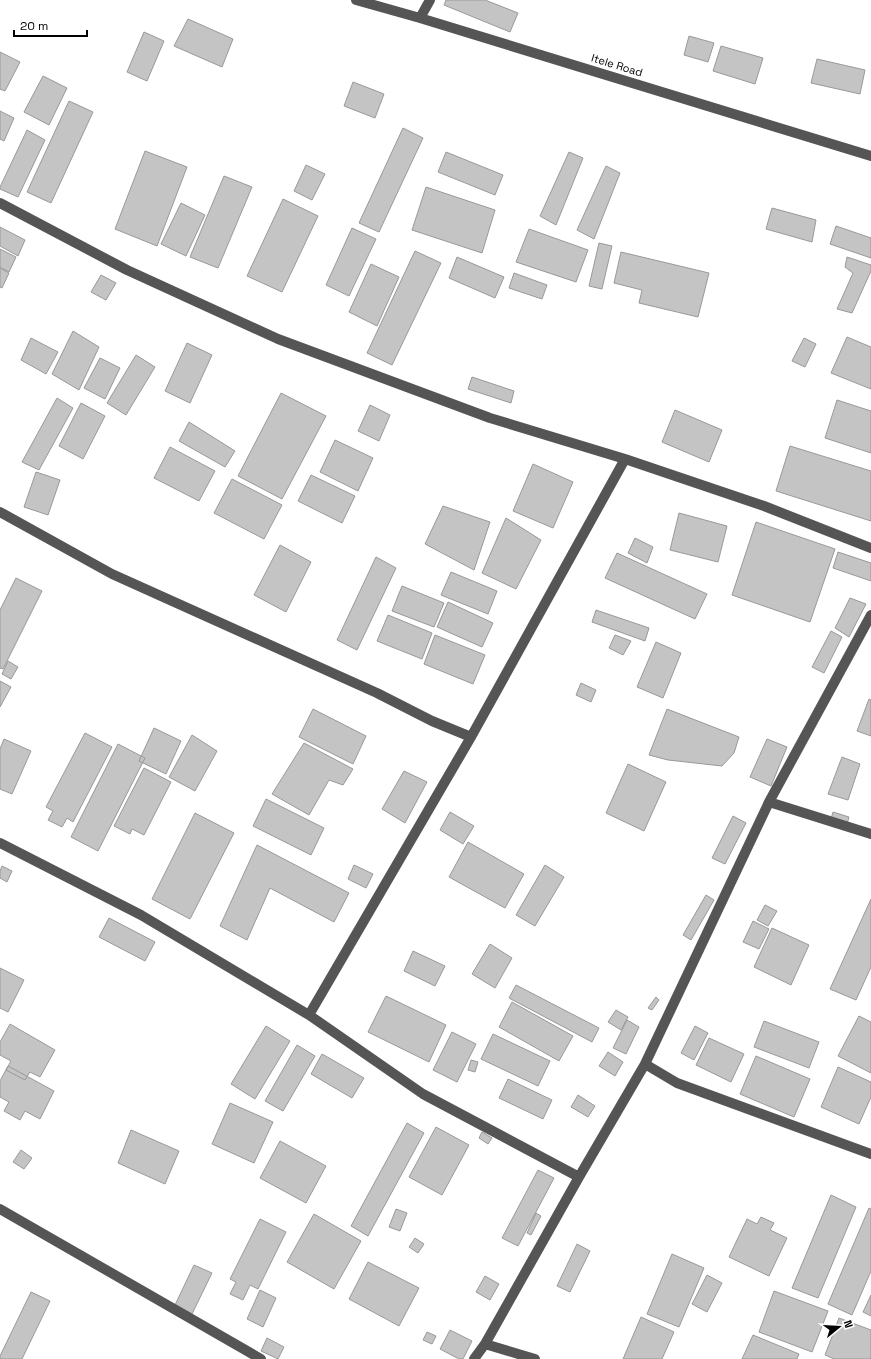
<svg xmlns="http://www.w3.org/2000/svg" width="871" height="1359" font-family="'Space Grotesk',sans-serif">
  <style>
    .building { fill: #c4c4c4; stroke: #999 }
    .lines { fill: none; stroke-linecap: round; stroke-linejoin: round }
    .minor { stroke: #555; stroke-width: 10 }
    .labels { text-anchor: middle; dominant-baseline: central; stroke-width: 3.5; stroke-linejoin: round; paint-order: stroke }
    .street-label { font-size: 11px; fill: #000; stroke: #fff }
  </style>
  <rect width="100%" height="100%" fill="#fff"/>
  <path class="building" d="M446,0H485L518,13L510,32L444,5Z
    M188,19L233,39L222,67L174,46Z
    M144,32L164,41L147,81L127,72Z
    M689,36L714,43L708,62L684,55Z
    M721,46L763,58L755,84L713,71Z
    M0,52L20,62L5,91L0,89Z
    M817,59L865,70L860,94L811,83Z
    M43,76L67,88L49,125L24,112Z
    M353,82L384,94L375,118L344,106Z
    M69,101L93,112L51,203L27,192Z
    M0,111L14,118L4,141L0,139Z
    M403,128L423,138L379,232L359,223Z
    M27,130L45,140L18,197L0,189V187Z
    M145,151L187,167L157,246L115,229Z
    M446,152L503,175L495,195L438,172Z
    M569,152L583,158L556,225L540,216Z
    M306,165L325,174L312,200L294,191Z
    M606,166L620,173L594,239L577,230Z
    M224,176L252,187L218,268L190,257Z
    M426,187L495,210L482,253L412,230Z
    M283,199L318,216L282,292L247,276Z
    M181,203L205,215L186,256L161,244Z
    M772,208L816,220L812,242L766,229Z
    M836,226L871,238V258L830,244Z
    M0,227L25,240L18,256L0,246Z
    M352,228L376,239L349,296L326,285Z
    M529,229L588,250L576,282L516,262Z
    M599,243L612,246L602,289L589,286Z
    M0,249L16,257L9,272L0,267Z
    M415,251L441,263L392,365L367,353Z
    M621,252L709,273L698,317L639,303L642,290L614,283Z
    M457,257L504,277L495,298L449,278Z
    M847,257L871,265V271L852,313L837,309L853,273L845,267Z
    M371,264L399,277L377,326L349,312Z
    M0,268L9,273L2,288L0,287Z
    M514,273L547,285L542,299L509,288Z
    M101,275L116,283L106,300L91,292Z
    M73,331L99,347L79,390L52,374Z
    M847,337L871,347V389L831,373Z
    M31,338L58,352L46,374L21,360Z
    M804,338L816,344L805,367L792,361Z
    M187,343L212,355L190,403L165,391Z
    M136,355L155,367L126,415L107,403Z
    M100,358L120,368L105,399L84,388Z
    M472,377L514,391L511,403L468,389Z
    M281,393L326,416L282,499L238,476Z
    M57,398L73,408L39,470L22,462Z
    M837,400L871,411V453L825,438Z
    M81,403L105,416L83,459L59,446Z
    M370,405L390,415L379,441L358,431Z
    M675,410L722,430L709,462L662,442Z
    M189,422L235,451L225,467L179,441Z
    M335,440L373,458L358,491L320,472Z
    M790,446L871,471V521L776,491Z
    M170,447L215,471L199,501L154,478Z
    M533,464L573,482L553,528L513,511Z
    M36,472L60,480L48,515L24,507Z
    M311,475L355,496L342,523L298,501Z
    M232,479L282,505L264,539L214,513Z
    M443,506L490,522L474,570L425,544Z
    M679,513L727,526L718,562L670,550Z
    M506,518L541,540L516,589L482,573Z
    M756,522L835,549L810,622L732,595Z
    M635,538L653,547L647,563L628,553Z
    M280,545L311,562L286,612L254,595Z
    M838,552L871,563V581L833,568Z
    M617,553L707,594L695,619L605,578Z
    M376,557L396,568L357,650L337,640Z
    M451,572L497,591L488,614L441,595Z
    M16,578L42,591L3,669L0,668V610Z
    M402,586L444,603L434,627L392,611Z
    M850,598L866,604L849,637L835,628Z
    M448,602L493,623L482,647L437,627Z
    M596,610L649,628L645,641L592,622Z
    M388,615L432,633L422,659L377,641Z
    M831,631L842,637L824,673L812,667Z
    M435,635L485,655L473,684L424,664Z
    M615,635L631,641L623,655L609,648Z
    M656,642L681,653L663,698L637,687Z
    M8,661L18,667L11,679L2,674Z
    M0,681L11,687L0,707Z
    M581,683L596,690L591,702L576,695Z
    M869,699L871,700V736L857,731Z
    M313,709L366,736L353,764L299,737Z
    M667,709L739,737L734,753L722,766L668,760L649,755Z
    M154,728L181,741L166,774L139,761Z
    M85,733L112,747L73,822L67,818L62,827L48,820L53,811L46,807Z
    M192,735L217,751L195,791L169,777Z
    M4,739L31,751L12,794L0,789V749Z
    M767,739L787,747L771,786L750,777Z
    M304,743L353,769L343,785L329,780L309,815L272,794Z
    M118,744L145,758L98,851L71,837Z
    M842,757L860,764L848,800L828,794Z
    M628,764L666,782L644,831L606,813Z
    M144,768L171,782L144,835L132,829L130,834L114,826Z
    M404,771L427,782L405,823L382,809Z
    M266,799L324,828L311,855L253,826Z
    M450,812L474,826L463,844L440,830Z
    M833,812L849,817L847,824L831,819Z
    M195,813L234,833L190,919L152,899Z
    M733,816L746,823L725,864L712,858Z
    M468,842L524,874L505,908L449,877Z
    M257,845L349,893L334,922L270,888L247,940L220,926Z
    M354,865L373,874L366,888L348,879Z
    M545,865L564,877L535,926L516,915Z
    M2,866L12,871L7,882L0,878V871Z
    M706,895L714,900L691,940L683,935Z
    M871,899V967L856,1000L830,989Z
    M765,905L777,911L768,926L757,920Z
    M109,918L155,942L145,961L99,937Z
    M753,921L769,929L759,949L743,942Z
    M772,928L809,945L791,985L754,967Z
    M490,944L512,958L495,988L472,974Z
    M413,951L445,966L435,986L404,971Z
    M0,968L24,980L8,1012L0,1008Z
    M516,985L599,1028L592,1042L509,998Z
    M386,996L446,1025L429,1062L368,1032Z
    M656,997L659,1000L652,1010L648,1008Z
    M512,1002L573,1036L559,1061L499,1027Z
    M616,1010L628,1017L621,1030L608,1022Z
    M859,1016L871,1022V1073L838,1056Z
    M627,1020L639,1027L626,1054L613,1048Z
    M764,1021L819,1042L809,1068L754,1047Z
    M10,1024L55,1050L40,1077L30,1072L25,1080L6,1070L11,1061L0,1055V1042Z
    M266,1026L290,1041L255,1099L231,1084Z
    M695,1026L708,1033L694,1060L681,1053Z
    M452,1032L476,1044L457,1082L433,1070Z
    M493,1034L550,1061L538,1086L481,1059Z
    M709,1038L744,1054L731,1082L696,1065Z
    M297,1045L315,1056L283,1111L265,1101Z
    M608,1052L623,1062L615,1076L599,1066Z
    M322,1054L364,1078L352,1098L311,1074Z
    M756,1056L810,1079L794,1117L740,1094Z
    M471,1060L478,1062L475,1072L468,1070Z
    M8,1066L54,1091L40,1119L25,1111L20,1120L4,1111L9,1102L0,1097V1081Z
    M838,1067L871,1082V1097L859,1124L821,1107Z
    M508,1079L552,1100L543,1119L499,1098Z
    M578,1095L595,1106L588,1117L571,1107Z
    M230,1103L273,1122L254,1163L212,1144Z
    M407,1123L424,1133L368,1236L351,1226Z
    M436,1127L469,1145L442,1195L409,1177Z
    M131,1130L179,1151L165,1184L118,1163Z
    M482,1132L492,1138L488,1144L479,1138Z
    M280,1141L326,1166L306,1203L260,1178Z
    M21,1150L32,1158L24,1169L13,1162Z
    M538,1170L554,1178L518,1246L502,1238Z
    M831,1195L856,1207L818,1298L792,1288Z
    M869,1208L871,1209V1271L852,1315L828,1304Z
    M396,1209L407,1213L400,1231L389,1227Z
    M536,1213L541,1216L531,1235L527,1233Z
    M314,1214L361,1241L334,1289L287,1262Z
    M761,1217L774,1223L770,1230L787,1238L769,1276L729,1257L747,1219L757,1224Z
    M260,1219L286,1232L258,1289L250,1285L243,1300L230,1294L236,1282L230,1279Z
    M415,1238L424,1244L418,1253L409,1247Z
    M577,1244L590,1251L570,1292L557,1286Z
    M672,1254L704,1268L679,1327L647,1314Z
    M368,1262L419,1288L399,1326L349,1299Z
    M194,1265L212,1273L192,1314L175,1305Z
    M707,1275L722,1283L707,1312L692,1304Z
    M485,1276L499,1284L490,1300L476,1292Z
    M260,1290L276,1298L263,1327L247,1319Z
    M774,1291L828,1311L812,1352L759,1332Z
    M31,1292L50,1301L22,1359H0V1356Z
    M871,1295V1316L863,1312Z
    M641,1317L674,1332L662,1359H623Z
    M839,1318L871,1330V1359H834L825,1355Z
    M450,1330L472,1341L463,1359H459L440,1349Z
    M427,1332L436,1336L432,1344L423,1340Z
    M753,1335L799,1354L797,1359H742Z
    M267,1338L284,1347L278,1359L261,1351Z"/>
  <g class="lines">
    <path class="minor" d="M356,0L420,18L871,156
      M420,18L430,0
      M0,203L127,270L278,339L490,418L625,459L764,506L871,548
      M0,512L112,574L377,693L432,721L471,737
      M769,802L871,834
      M0,843L141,915L309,1015L423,1094L579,1177
      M309,1015L471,737L625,459
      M645,1064L677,1083L871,1154
      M0,1209L261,1359
      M485,1344L535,1359
      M474,1359L485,1344L579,1177L645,1064L769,802L871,615"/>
  </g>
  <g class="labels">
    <g class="street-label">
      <text transform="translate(617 65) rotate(17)">Itele Road</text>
    </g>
  </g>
  <g transform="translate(839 1327) rotate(72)" stroke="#ffffff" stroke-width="3" paint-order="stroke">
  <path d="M0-3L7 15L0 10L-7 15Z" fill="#000000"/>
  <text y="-6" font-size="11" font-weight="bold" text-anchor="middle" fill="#000000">N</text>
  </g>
  <path d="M14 30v6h73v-6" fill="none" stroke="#000000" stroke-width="2"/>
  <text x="20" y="30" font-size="12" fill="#000000" stroke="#ffffff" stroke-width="3" paint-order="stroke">20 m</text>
</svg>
